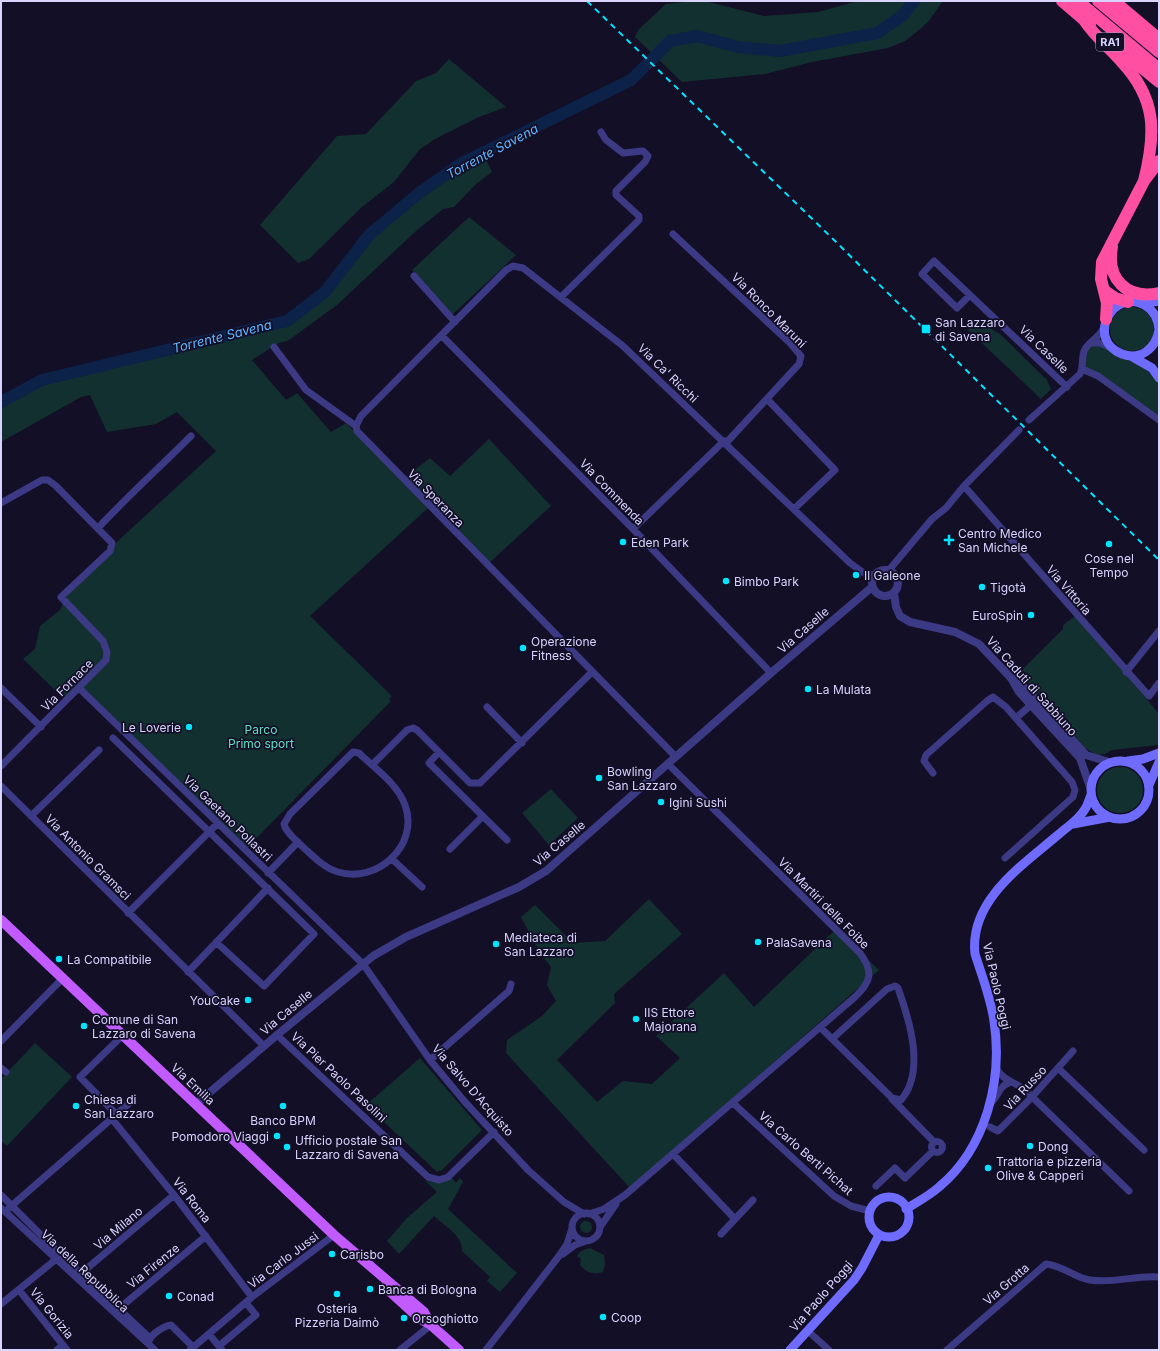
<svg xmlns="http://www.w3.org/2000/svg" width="1160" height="1351" font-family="Inter,sans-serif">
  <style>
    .green { fill: #12302f }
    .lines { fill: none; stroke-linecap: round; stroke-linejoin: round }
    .river { stroke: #0c2248; stroke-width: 12 }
    .minor { stroke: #3d3a85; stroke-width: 7 }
    .tertiary { stroke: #3d3a85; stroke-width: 8 }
    .secondary { stroke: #6f6bff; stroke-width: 9 }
    .primary { stroke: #c25bff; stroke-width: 10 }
    .motorway { stroke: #ff4fa3; stroke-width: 12 }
    .rail { stroke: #00e5ff; stroke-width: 2; stroke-dasharray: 6 5; stroke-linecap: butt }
    .poi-dot { fill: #00e5ff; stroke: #130f26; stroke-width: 1.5 }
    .labels { text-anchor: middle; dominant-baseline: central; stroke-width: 3.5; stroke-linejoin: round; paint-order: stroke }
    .shield { fill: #130f26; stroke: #9e99be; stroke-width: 1 }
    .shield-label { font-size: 11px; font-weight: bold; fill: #d9d4ff }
    .street-label { font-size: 12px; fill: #d9d4ff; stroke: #130f26 }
    .poi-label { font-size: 12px; fill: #d9d4ff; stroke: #130f26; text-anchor: start }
    .park-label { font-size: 12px; fill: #5fe0c0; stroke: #130f26 }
    .water-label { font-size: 13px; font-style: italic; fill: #62b6ff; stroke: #130f26 }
  </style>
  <rect width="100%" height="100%" fill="#130f26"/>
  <path class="green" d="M694,1H705L764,16L818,12L858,1H943L928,22L919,30L905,41L888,48L812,62L765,74L682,82L635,37L638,30L666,4Z
    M449,59L506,107L479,117L435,139L420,149L394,182L362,207L309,259L298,263L260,225L337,136L366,134L416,81L436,73Z
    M483,153L492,172L476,184L454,207L443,209L416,231L337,305L289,340L277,344L252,360L286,400L297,393L331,432L346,423L402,480L430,458L450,476L489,439L551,506L487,565L428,508L310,616L392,696L389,699L391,701L245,850L77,686L64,699L23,659L35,649L40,626L60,610L66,597L121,538L216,451L177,412L156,424L107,432L90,395L81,397L1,442V402L42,380L287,321L325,292L369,235L419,193L462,163Z
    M469,217L516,255L452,315L412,270Z
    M1110 329a22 22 0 1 1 44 0a22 22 0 1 1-44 0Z
    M977,320C985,321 992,331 1000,334L1045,378H1046L1051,389L1041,399L968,330Z
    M1091,343L1126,356L1159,378V420L1082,369L1083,359Z
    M1077,615L1159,714L1158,745L1112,750L1105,754L1097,755L1085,748L1019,673L1063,629V625Z
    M1097 790a23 23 0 1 1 46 0a23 23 0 1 1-46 0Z
    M551,789L578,818L549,845L522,813Z
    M649,899L682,934L614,994L615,1003L557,1060L597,1102L623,1081L652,1084L680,1058L656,1036L724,973L754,1007L836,929L879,970L630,1188L506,1053L507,1040L542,1016L556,1001L547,985L551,967L541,954L521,917L535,905L573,943L605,941Z
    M35,1043L72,1077L7,1146L1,1141V1079Z
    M420,1058L482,1130L442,1170L437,1172L366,1105Z
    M452,1178L456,1183L460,1178L463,1182L448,1209L517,1273L500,1292L487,1281L490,1277L462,1251C464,1236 443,1225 434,1216L399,1254L387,1241L407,1218L437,1192L425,1181C436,1183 442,1184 452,1178Z
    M580 1227a6 6 0 1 1 12 0a6 6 0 1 1-12 0Z
    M590,1248L604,1255L605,1265L603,1272C593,1275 587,1273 580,1265L581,1259L577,1256C579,1251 585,1249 590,1248Z"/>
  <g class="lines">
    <path class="river" d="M1,402L42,380L287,321L325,292L369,235L419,193L462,163L631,80L670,41L697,36L738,47L780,51L877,33L902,16L914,1"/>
    <path class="minor" d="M673,234L790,343L801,356L799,364L726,443
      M414,276L455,322
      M970,295L957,308L922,274L934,261L1067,387
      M561,297L639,220V216L616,195V191L645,162L648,156L643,151L623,153L606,140L601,132
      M442,336L633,529L771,673
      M1091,343H1100L1112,348
      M274,347L306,390L356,426
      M1082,369L1098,376L1159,420
      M767,399L835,470L794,509
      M1029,420L1080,374C1084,366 1081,356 1085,349C1091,340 1100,337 1104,327
      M964,486L1149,696L1159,683
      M1,503L42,480H48L56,486L112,543L110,551L61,597L103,641L107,652L106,660L1,766
      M98,528C128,496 160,467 191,436
      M633,529L724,441
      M889,570L932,519L946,508L964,486L1019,430
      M1126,672L1159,631
      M1,688L41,727
      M79,688L363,964L430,1060L465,1102L528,1170L564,1202L584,1214
      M487,707L522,743
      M1016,718L1031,705
      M113,738L314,934L264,986L216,942
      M353,752L359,753C375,769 397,783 405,805C420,846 376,884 338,872C324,868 314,857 303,847C297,841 286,833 284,824L290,814Z
      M439,752L429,763L507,840
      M676,757L357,431L356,426L361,416L506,270L513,266L523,268L623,346L850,563L864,573L872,575
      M372,765L407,730L413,728L417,730L470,783H480L592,672
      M933,773L924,761L926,755L987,701L993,697L1006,707L1072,782L1075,790L1073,797L1005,858
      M1,786L264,1046
      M31,816L99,750
      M450,849L483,816
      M392,859L422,887
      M268,873L298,842
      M128,913L218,823
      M188,972L268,888
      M820,1027L892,1098L901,1100C926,1071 909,1019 898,988L895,986L887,989L832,1039
      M277,1035L428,1177L439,1180L448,1177L494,1132
      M1,1041L63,978
      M430,1060L509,991L511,984
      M1,1068L6,1072
      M996,1068C1003,1081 1016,1082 1026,1091L1129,1191
      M1058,1068L1144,1150
      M892,1099L934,1142
      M733,1103L834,1196L851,1206L870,1211
      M990,1104C999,1096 999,1085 1011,1082
      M117,1115L80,1077L122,1036
      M112,1119L174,1195L252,1297
      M990,1127L998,1131L1032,1097L1073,1051
      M931.5 1147a5.5 5.5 0 1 1 11 0a5.5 5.5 0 1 1-11 0Z
      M673,1154L735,1219
      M876,1186L895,1168L905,1178L933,1151
      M1,1195L61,1255L150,1338
      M1,1208L155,1350
      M9,1208L133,1100
      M572 1227a14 14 0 1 1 28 0a14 14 0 1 1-28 0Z
      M589,1214L604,1209L625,1195L855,997C871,982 874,972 860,953L668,764
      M600,1227L616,1204
      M721,1234L753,1200
      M563,1254L575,1245L586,1241
      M78,1276L174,1195
      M19,1290L67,1350
      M1,1304L60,1256
      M116,1311L206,1236
      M808,1331L829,1350
      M209,1334L222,1350
      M149,1341C151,1334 164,1326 171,1325L193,1347
      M219,1346L256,1315L246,1303
      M57,1350L63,1345
      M190,1350L252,1297L334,1235
      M400,1350L431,1325
      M486,1350L559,1256L567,1244L572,1228
      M947,1350L1046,1264C1064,1266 1075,1278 1090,1280C1112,1284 1136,1275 1159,1277"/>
    <path class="tertiary" d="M872 583a13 13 0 1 1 26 0a13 13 0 1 1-26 0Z
      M894,593L896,607L900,616L910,622L955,632L979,644L1011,678L1019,692L1080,758L1090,787
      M1011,678L1018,681L1032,695L1086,755L1109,762
      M196,1104L277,1035L373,956L406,937L519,887L546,871L771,673L872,587"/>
    <path class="secondary" d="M1142,304L1159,301
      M1159,329C1158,319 1154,311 1146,306C1113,286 1085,340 1122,354C1141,361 1156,348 1159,330
      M1131,356L1152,368L1159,378
      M1091 790a29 29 0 1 1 58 0a29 29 0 1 1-58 0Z
      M1128,761L1143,759L1159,753
      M1149,785L1159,762
      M1073,824L1110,817
      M869 1217a20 20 0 1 1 40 0a20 20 0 1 1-40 0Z
      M906,1209C917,1202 929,1196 939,1187C986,1148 1003,1080 994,1021C991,999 982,976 975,954C969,900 1023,865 1059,834C1068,826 1079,820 1085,809C1088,805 1089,799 1091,795
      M790,1350L854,1280L862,1268L879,1235"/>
    <path class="primary" d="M1,920L334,1235L424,1312L431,1325
      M385,1287L419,1318L431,1325L459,1350"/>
    <path class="motorway" d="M1062,1L1090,25
      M1078,1L1159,69
      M1098,1L1159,52
      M1114,1L1159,39
      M1084,20C1096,38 1107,45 1121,61C1157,99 1156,133 1144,181
      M1118,48L1159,82
      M1112,247C1106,279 1127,300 1159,293
      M1105,291L1115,298L1128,302
      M1106,319L1107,303L1101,279L1102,262L1144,181L1159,161"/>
    <path class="rail" d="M587,1L833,239L1159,560"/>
  </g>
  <g class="poi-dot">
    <rect x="921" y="324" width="10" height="10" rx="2"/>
    <path d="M947 534h4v4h4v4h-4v4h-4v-4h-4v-4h4z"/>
    <circle cx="623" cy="542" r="4"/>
    <circle cx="1109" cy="544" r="4"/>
    <circle cx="856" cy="575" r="4"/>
    <circle cx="726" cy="581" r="4"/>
    <circle cx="982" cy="587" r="4"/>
    <circle cx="1031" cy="615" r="4"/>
    <circle cx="523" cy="648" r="4"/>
    <circle cx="808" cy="689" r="4"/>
    <circle cx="189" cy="727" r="4"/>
    <circle cx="599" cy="778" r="4"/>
    <circle cx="661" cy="802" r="4"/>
    <circle cx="758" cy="942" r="4"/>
    <circle cx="496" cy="944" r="4"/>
    <circle cx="59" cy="959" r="4"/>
    <circle cx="248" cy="1000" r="4"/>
    <circle cx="636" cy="1019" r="4"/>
    <circle cx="84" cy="1026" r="4"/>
    <circle cx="76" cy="1106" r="4"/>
    <circle cx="283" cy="1106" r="4"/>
    <circle cx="277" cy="1136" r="4"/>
    <circle cx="1030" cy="1146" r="4"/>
    <circle cx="287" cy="1147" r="4"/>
    <circle cx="988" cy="1168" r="4"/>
    <circle cx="332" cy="1254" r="4"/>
    <circle cx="370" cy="1289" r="4"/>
    <circle cx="337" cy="1294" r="4"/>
    <circle cx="169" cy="1296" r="4"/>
    <circle cx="603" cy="1317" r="4"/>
    <circle cx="404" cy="1318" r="4"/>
  </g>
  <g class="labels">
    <rect class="shield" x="1096" y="33" width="28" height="18" rx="3"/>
    <g class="shield-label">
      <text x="1110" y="42">RA1</text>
    </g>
    <g class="street-label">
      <text transform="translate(769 310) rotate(45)">Via Ronco Maruni</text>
      <text transform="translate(1044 349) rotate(44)">Via Caselle</text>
      <text transform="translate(668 373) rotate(44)">Via Ca' Ricchi</text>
      <text transform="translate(612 492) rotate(46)">Via Commenda</text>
      <text transform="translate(436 498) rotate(46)">Via Speranza</text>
      <text transform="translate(1069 590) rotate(49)">Via Vittoria</text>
      <text transform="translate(803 630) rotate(-41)">Via Caselle</text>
      <text transform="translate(67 685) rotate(-45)">Via Fornace</text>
      <text transform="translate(1032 686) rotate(48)">Via Caduti di Sabbiuno</text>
      <text transform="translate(228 818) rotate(44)">Via Gaetano Pollastri</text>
      <text transform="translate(559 843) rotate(-40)">Via Caselle</text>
      <text transform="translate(88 857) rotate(45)">Via Antonio Gramsci</text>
      <text transform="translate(824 903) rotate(45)">Via Martiri delle Foibe</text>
      <text transform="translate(997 986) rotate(77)">Via Paolo Poggi</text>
      <text transform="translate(286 1012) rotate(-40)">Via Caselle</text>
      <text transform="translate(339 1077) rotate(43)">Via Pier Paolo Pasolini</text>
      <text transform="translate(193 1084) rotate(43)">Via Emilia</text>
      <text transform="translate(1025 1088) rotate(-47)">Via Russo</text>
      <text transform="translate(473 1090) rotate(49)">Via Salvo D'Acquisto</text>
      <text transform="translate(806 1153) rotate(41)">Via Carlo Berti Pichat</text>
      <text transform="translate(192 1200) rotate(52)">Via Roma</text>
      <text transform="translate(118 1228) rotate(-40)">Via Milano</text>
      <text transform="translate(283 1260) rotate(-37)">Via Carlo Jussi</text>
      <text transform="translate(153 1266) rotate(-39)">Via Firenze</text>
      <text transform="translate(85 1271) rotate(43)">Via della Repubblica</text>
      <text transform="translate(1006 1284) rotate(-41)">Via Grotta</text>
      <text transform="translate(821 1296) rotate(-49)">Via Paolo Poggi</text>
      <text transform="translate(52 1313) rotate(51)">Via Gorizia</text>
    </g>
    <g class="poi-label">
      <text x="935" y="322">San Lazzaro<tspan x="935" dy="14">di Savena</tspan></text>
      <text x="958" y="533">Centro Medico<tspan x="958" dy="14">San Michele</tspan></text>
      <text x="631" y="542">Eden Park</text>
      <text x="1109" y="558" text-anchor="middle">Cose nel<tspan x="1109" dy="14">Tempo</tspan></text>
      <text x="864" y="575">Il Galeone</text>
      <text x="734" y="581">Bimbo Park</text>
      <text x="990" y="587">Tigotà</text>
      <text x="1023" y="615" text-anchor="end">EuroSpin</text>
      <text x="531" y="641">Operazione<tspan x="531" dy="14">Fitness</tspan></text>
      <text x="816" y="689">La Mulata</text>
      <text x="181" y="727" text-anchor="end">Le Loverie</text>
      <text x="607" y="771">Bowling<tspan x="607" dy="14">San Lazzaro</tspan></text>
      <text x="669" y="802">Igini Sushi</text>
      <text x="504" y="937">Mediateca di<tspan x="504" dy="14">San Lazzaro</tspan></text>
      <text x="766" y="942">PalaSavena</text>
      <text x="67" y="959">La Compatibile</text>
      <text x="240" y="1000" text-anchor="end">YouCake</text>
      <text x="644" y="1012">IIS Ettore<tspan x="644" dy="14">Majorana</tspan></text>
      <text x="92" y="1019">Comune di San<tspan x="92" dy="14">Lazzaro di Savena</tspan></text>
      <text x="84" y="1099">Chiesa di<tspan x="84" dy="14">San Lazzaro</tspan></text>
      <text x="283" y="1120" text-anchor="middle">Banco BPM</text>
      <text x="269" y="1136" text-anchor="end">Pomodoro Viaggi</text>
      <text x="295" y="1140">Ufficio postale San<tspan x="295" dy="14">Lazzaro di Savena</tspan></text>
      <text x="1038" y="1146">Dong</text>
      <text x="996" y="1161">Trattoria e pizzeria<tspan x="996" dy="14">Olive &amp; Capperi</tspan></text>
      <text x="340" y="1254">Carisbo</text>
      <text x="378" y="1289">Banca di Bologna</text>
      <text x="177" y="1296">Conad</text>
      <text x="337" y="1308" text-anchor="middle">Osteria<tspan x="337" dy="14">Pizzeria Daimò</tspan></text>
      <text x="611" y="1317">Coop</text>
      <text x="412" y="1318">Orsoghiotto</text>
    </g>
    <g class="park-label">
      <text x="261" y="729">Parco<tspan x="261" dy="14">Primo sport</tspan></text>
    </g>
    <g class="water-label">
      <text transform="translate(492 151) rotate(-28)">Torrente Savena</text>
      <text transform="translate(222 336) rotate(-14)">Torrente Savena</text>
    </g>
  </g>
  <rect width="1160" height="1351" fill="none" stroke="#d9d4ff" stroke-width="4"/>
</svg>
